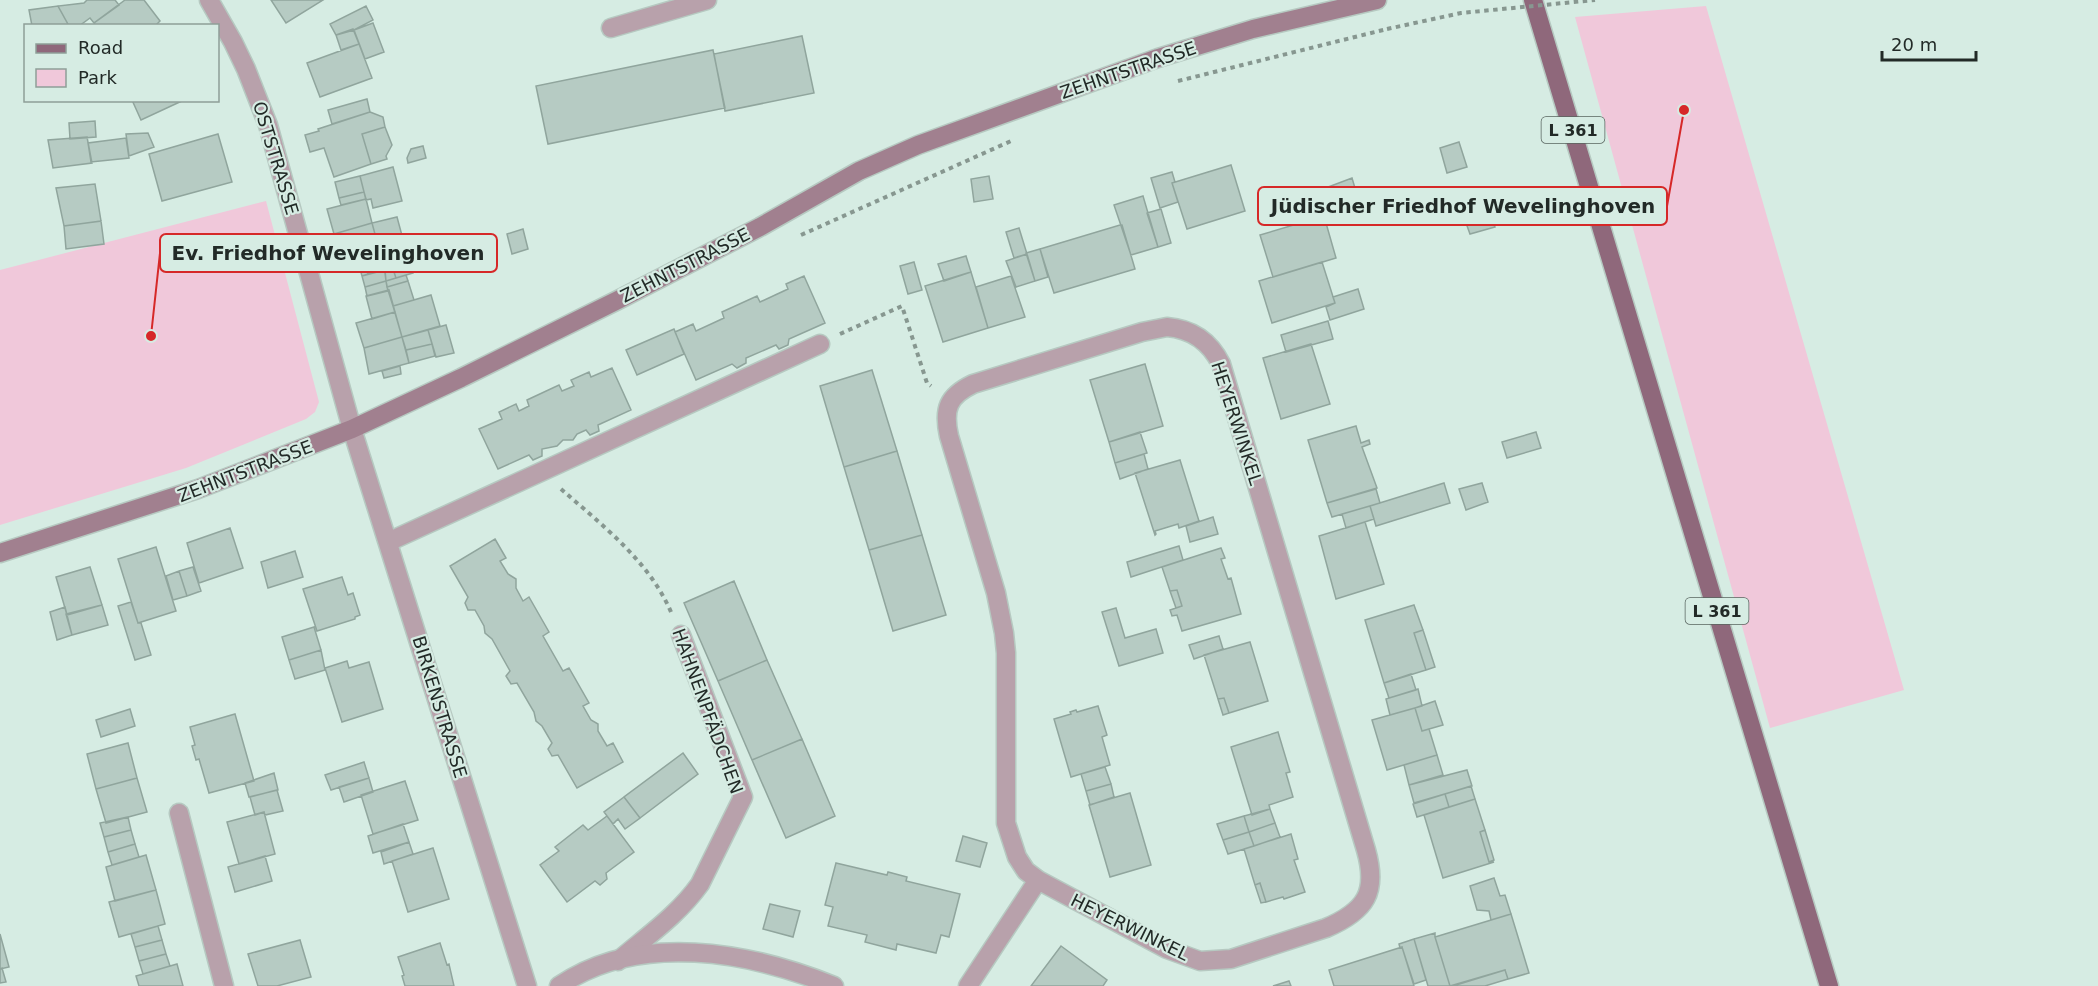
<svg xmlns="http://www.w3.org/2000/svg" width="2098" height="986" font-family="'DejaVu Sans',sans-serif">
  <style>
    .green { fill: #f0c8da }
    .building { fill: #b6cbc3; stroke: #90a59d; stroke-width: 1.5 }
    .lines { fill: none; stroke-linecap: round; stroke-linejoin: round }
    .lane-casing { stroke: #b6c9c1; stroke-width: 21 }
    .street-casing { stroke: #b6c9c1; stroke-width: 21 }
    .secondary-casing { stroke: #b6c9c1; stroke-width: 21 }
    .primary-casing { stroke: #b6c9c1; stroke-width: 21 }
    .path { stroke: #879790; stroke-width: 4; stroke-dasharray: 4.5 4.5; stroke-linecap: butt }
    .lane { stroke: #b8a1ab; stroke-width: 18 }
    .street { stroke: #b8a1ab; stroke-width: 18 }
    .secondary { stroke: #a1808f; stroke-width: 18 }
    .primary { stroke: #8f687b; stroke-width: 18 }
    .path-bridge { stroke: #879790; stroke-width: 4; stroke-dasharray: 4.5 4.5; stroke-linecap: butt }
    .labels { text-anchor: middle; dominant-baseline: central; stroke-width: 4.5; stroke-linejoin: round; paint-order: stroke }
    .shield { fill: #d6ece3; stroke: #58645f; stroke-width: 1.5 }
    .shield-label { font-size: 16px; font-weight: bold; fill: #222a27 }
    .street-label { font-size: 18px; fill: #222a27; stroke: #d6ece3 }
    .leader { fill: none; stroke: #d62828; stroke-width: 2 }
    .callout-dot { fill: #d62828; stroke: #d6ece3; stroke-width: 2 }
    .callout { fill: #d6ece3; stroke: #d62828; stroke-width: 2 }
    .callout-label { font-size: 20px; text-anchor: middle; font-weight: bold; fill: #222a27 }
  </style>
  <rect width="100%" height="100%" fill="#d6ece3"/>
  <path class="green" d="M1706,6L1904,690L1770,728L1575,17Z
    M266,201L319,402L315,412L306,419L186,468L0,525V270Z"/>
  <path class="building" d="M87,0H115L119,5L94,23L90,18L79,26H69L58,6L84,3Z
    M125,0H144L160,21L155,26H96L94,23Z
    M271,0H323L286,23Z
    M58,6L69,26H32L29,10Z
    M366,6L373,20L354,30L336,35L330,24Z
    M373,23L384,52L365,59L354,30Z
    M353,29L359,44L341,50L336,35Z
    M802,36L814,93L725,111L714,54Z
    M359,44L372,78L320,97L307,63Z
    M713,50L725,108L548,144L536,86Z
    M367,99L370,112L332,124L328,110Z
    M132,100H184L141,120Z
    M370,112L383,117L385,127L362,134L371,164L334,177L324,148L310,152L305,135L319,131L318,129Z
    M95,121L96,137L70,139L69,123Z
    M385,127L392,145L386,156L387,159L371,164L362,134Z
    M148,133L154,147L129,156L126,134Z
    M218,134L232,182L162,201L149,154Z
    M87,137L92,163L53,168L48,140Z
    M126,138L129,158L91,162L88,143Z
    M1459,142L1467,167L1447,173L1440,148Z
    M423,146L426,158L408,163L407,158L411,149Z
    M1231,165L1245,211L1187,229L1172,183Z
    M393,167L402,201L373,208L371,199L366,200L360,176Z
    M1172,172L1175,182L1172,183L1178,202L1160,208L1151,178Z
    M360,176L364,192L339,198L335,182Z
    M989,176L993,199L974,202L971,179Z
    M1352,178L1360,205L1314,218L1307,195Z
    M95,184L101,221L64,226L56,188Z
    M364,192L366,199L341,205L339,198Z
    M1143,196L1158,247L1131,255L1114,205Z
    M366,199L372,223L334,234L327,209Z
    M1161,209L1171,243L1158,247L1147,213Z
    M1324,216L1336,258L1273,277L1260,235Z
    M1491,216L1495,227L1470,234L1466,223Z
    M397,217L404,243L379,249L372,223Z
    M101,221L104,244L66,249L64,226Z
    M372,223L379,249L340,259L334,234Z
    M1120,225H1122L1135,269L1054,293L1040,249Z
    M1019,228L1027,254L1014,258L1006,232Z
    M523,229L528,249L512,254L507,234Z
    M379,249L385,270L368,274L363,253Z
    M1040,249L1048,277L1035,281L1026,253Z
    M363,253L368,274L362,276L356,255Z
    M1027,254L1035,281L1016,287L1006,261Z
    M966,256L971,272L944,281L938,264Z
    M409,258L413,273L396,278L391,263Z
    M914,262L922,290L908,294L900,266Z
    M1322,262L1335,303L1272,323L1259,281Z
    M391,263L396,278L386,281L384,265Z
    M385,270L386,281L365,287L362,276Z
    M971,272L988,328L943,342L925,286Z
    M406,275L408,281L387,287L386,281Z
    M804,276L825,323L789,339L788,345L779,349L776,345L746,358V363L737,368L732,364L696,380L675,332L693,324L696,331L724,318L722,312L757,296L760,302L788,289L786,284Z
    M1011,276L1025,317L988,328L976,287Z
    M386,281L388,291L367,296L365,287Z
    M408,281L414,300L393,306L387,287Z
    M1358,289L1364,309L1330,320L1326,307L1335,303L1333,297Z
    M389,290L395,312L372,319L366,296Z
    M431,295L440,326L402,337L393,306Z
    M395,312L402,337L364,348L356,323Z
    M1328,321L1333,339L1286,352L1281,335Z
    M446,325L454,353L436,357L428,330Z
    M674,329L684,354L637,375L626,350Z
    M428,330L432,344L406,350L402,337Z
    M402,337L409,363L369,374L364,348Z
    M432,344L435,356L409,363L406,350Z
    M1311,344L1330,404L1281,419L1263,358Z
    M1145,364L1163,426L1109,442L1090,380Z
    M400,366L401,374L384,378L382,371Z
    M612,368L631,410L598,425L599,431L590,435L586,430L577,434L573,440H563L557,446L542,449V456L533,460L529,455L498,469L479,429L502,419L499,412L516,404L519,411L529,406L527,400L559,385L562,391L574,386L571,380L589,372L591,377Z
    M872,370L897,451L844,467L820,386Z
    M1356,426L1361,443L1369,440L1370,444L1362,447L1377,488L1327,503L1308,440Z
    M1140,432L1147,453L1115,463L1109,442Z
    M1536,432L1541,448L1507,458L1502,442Z
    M897,451L922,535L869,550L844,467Z
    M1144,454L1148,469L1120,479L1115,463Z
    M1180,460L1199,521L1179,528L1178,524L1155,531L1156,534L1155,535L1135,473Z
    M1444,483L1450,503L1376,526L1370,506Z
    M1482,483L1488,502L1466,510L1459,489Z
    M1376,489L1380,503L1332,517L1327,503Z
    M1370,506L1374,519L1346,528L1342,514Z
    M1213,517L1218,534L1190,542L1186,526Z
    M1365,522L1384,584L1336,599L1319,536Z
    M230,528L243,568L199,583L187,543Z
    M922,535L946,615L893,631L869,550Z
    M495,539L506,558L500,561L508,574L516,579V588L523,601L529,597L549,632L543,636L563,671L569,668L589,703L583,706L591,720L598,724V731L607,746L613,743L623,762L577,788L558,755L552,756L548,749L552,743L542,726L536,721L534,712L517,683L511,684L506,676L510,671L492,639L485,633L484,626L475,610H468L465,603L468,597L450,566Z
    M1179,546L1183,560L1131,577L1127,562Z
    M156,547L176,611L138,623L118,559Z
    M1221,548L1225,558L1221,559L1228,579L1231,578L1241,614L1182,631L1177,615L1172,616L1170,610L1182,606L1177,590L1170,591L1162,567Z
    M295,551L303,577L268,588L261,562Z
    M90,567L102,605L67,615L56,577Z
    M193,567L201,591L187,596L179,571Z
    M179,571L187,596L173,600L166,576Z
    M342,577L348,595L353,593L360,615L355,617V619L317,631L303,589Z
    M734,581L767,660L718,681L684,603Z
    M1177,590L1182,606L1176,608L1170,591Z
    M131,602L138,623H141L151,655L135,660L118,606Z
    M102,605L108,625L72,635L66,614Z
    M1414,605L1423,630L1414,633L1426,670L1384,683L1365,620Z
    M65,607L72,635L57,640L50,612Z
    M1116,608L1125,638L1156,629L1163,653L1119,666L1102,612Z
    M314,627L321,650L289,660L282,637Z
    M1423,630L1435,667L1426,670L1414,633Z
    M1219,636L1223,649L1194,659L1189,645Z
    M1250,642L1268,701L1229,713L1224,698L1218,699L1204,655Z
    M321,650L325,670L295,679L289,660Z
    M767,660L802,739L752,760L718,681Z
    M347,661L349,668L369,662L383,709L342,722L325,668Z
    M1411,674L1416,690L1389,698L1384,683Z
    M1418,689L1422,706L1390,715L1386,699Z
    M1224,698L1229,713L1223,715L1218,699Z
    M1435,701L1443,725L1422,731L1415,708Z
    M1098,706L1107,735L1102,737L1110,765L1071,777L1054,719L1071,714L1070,712L1076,710L1077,712Z
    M1415,708L1422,731L1429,729L1437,755L1387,770L1372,720Z
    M130,709L135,726L101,737L96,720Z
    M235,714L254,781L209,793L199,759L196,760L192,746L195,745L190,727Z
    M1278,732L1290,772L1286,773L1293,797L1269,805L1270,809L1252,815L1231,747Z
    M802,739L835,816L786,838L752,760Z
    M128,743L137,778L96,789L87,754Z
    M683,753L698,774L640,818L624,797Z
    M1437,755L1443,775L1409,785L1404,765Z
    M364,762L369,778L331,790L325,775Z
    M1105,767L1111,784L1086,791L1081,774Z
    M1467,770L1472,786L1414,803L1409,785Z
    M274,773L278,790L249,797L245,783Z
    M137,778L147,812L106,823L96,789Z
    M369,778L373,792L344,802L339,787Z
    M405,781L418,820L373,834L361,795Z
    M1111,784L1114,797L1090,805L1086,791Z
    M1471,786L1475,799L1449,807L1445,794Z
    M277,790L283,811L265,815L264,812L255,815L250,797Z
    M1130,793L1151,865L1110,877L1089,805Z
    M1445,794L1449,807L1417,817L1413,804Z
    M624,797L640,818L625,829L618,819L613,824L604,812Z
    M1475,799L1485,830L1480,832L1489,862H1494L1443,878L1424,815Z
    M1270,809L1275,823L1249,832L1244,816Z
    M264,812L275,854L239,864L227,822Z
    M607,816L634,852L606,873L607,879L600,885L595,881L567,902L540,865L559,851L555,847L583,825L588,830Z
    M1244,816L1249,832L1223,840L1217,824Z
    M128,817L131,830L104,837L100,823Z
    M1275,823L1280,837L1254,846L1249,832Z
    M403,824L409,842L373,853L368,836Z
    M131,830L135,844L108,852L104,837Z
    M1485,830L1494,860L1489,862L1480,832Z
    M1249,832L1254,846L1228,854L1223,840Z
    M1291,834L1298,859L1294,860L1305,892L1284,899L1283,897L1266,902L1260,883L1255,885L1244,849Z
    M963,836L987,843L980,867L956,861Z
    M409,842L413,854L384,864L381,852Z
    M135,844L139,857L112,865L108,852Z
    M433,848L449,899L408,912L392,861Z
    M146,855L156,890L115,901L106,867Z
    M265,856L272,881L235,892L228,867Z
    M836,863L887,875L888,872L907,877L906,881L960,894L949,937L941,935L936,953L897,944L896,950L865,942L867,935L828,926L833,907L825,905Z
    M1494,878L1500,896L1505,895L1511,914L1491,920L1489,911L1477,910L1470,886Z
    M1260,883L1266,902L1261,903L1255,885Z
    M156,890L165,924L119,937L109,902Z
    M770,904L800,911L793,937L763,929Z
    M1511,914L1529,973L1508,979L1505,970L1450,986L1435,937Z
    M158,926L162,940L135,947L131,934Z
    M1435,933V937L1450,986H1428L1414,939Z
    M0,934L9,967L0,969Z
    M1414,939L1426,980L1414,984L1402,947L1400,948L1399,944Z
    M162,940L166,954L139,961L135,947Z
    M300,940L311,977L277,986H258L248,954Z
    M440,943L447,965L449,964L454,986H405L402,976L404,975L398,957Z
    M1061,946L1107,980L1103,986H1031Z
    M1402,947L1414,986H1334L1329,970Z
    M166,954L170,966L143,974L139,961Z
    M177,964L183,986H139L136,976Z
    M2,968L6,982L0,983V969Z
    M1505,970L1508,979L1485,986H1453Z
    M1289,981L1291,986H1273Z"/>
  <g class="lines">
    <g class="lane-casing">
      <path id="lane" d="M611,28L707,0
        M618,961C646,937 678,915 700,884L743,797L681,635"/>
    </g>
    <g class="street-casing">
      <path id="street" d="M209,0L233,42L246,69L268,125L352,429L527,986
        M1167,327C1192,329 1210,342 1221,364L1366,850C1378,892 1366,911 1326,928L1231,959L1200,961L1167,949L1038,880L1026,871L1017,857L1006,823V653L1004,633L996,593L949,436C943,409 948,396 973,384L1142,332Z
        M388,542L820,344
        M179,813L224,986
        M559,986C639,931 750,952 834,986
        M968,986L1038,880"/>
    </g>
    <g class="secondary-casing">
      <path id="secondary" d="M0,553L198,489L352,429L461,378L618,300L760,227L859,171L918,145L1158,58L1253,29L1377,0"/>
    </g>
    <g class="primary-casing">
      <path id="primary" d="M1533,0L1829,986"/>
    </g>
    <path class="path" d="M1178,81L1387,29
      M801,235L1011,141
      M840,334L902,306L927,383L931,386
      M561,489C602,525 649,561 671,612"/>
    <use href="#lane" class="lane"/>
    <use href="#street" class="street"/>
    <use href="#secondary" class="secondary"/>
    <use href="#primary" class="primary"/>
    <path class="path-bridge" d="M1387,29L1461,13L1595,0"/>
  </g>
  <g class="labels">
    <g class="shield">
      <rect x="1541.5" y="117" width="63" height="26" rx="4.5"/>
      <rect x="1685.5" y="598" width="63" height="26" rx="4.5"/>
    </g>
    <g class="shield-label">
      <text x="1573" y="130">L 361</text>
      <text x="1717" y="611">L 361</text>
    </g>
    <g class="street-label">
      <text transform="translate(1128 70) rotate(-19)">ZEHNTSTRASSE</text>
      <text transform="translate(276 158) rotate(73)">OSTSTRASSE</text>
      <text transform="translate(685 265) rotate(-27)">ZEHNTSTRASSE</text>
      <text transform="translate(1237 423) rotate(72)">HEYERWINKEL</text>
      <text transform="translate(245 471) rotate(-21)">ZEHNTSTRASSE</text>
      <text transform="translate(440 707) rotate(73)">BIRKENSTRASSE</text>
      <text transform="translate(708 711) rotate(70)">HAHNENPFÄDCHEN</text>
      <text transform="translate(1130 927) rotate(26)">HEYERWINKEL</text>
    </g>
  </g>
  <path class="leader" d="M1684 110L1667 206M151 336L160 253"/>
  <g class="callout-dot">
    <circle cx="1684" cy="110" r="6"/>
    <circle cx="151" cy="336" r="6"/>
  </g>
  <g class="callout">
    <rect x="1258" y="187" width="409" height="38" rx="6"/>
    <rect x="160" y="234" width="337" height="38" rx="6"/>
  </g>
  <g class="callout-label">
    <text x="1463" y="213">Jüdischer Friedhof Wevelinghoven</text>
    <text x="328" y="260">Ev. Friedhof Wevelinghoven</text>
  </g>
  <rect x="24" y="24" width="195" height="78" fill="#d6ece3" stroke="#8e9e98" stroke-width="1.5"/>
  <rect x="36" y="44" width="30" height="9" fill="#8f687b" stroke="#8e9e98" stroke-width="1.5"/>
  <text x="78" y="54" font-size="18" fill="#222a27">Road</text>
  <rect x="36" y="69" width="30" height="18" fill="#f0c8da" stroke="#8e9e98" stroke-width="1.5"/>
  <text x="78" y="84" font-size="18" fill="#222a27">Park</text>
  <path d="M1882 51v9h94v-9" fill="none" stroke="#222a27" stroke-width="3"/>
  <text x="1891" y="51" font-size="18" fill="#222a27" stroke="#d6ece3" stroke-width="4.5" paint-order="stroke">20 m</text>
</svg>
